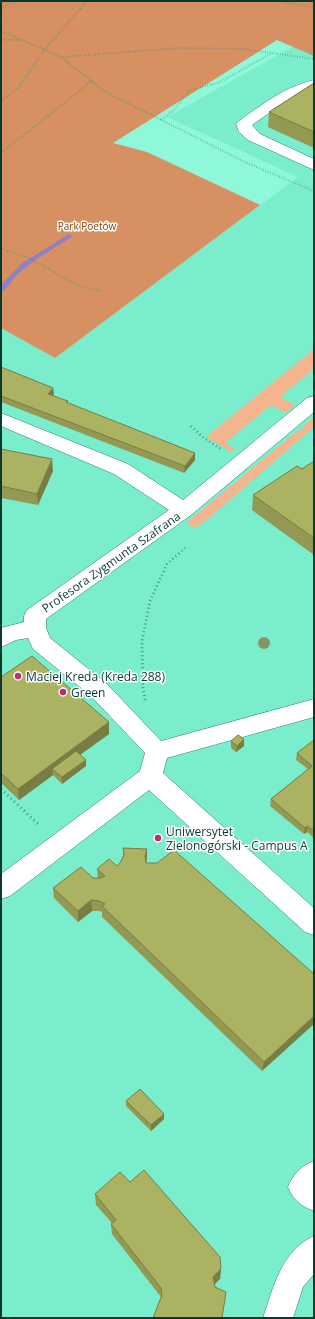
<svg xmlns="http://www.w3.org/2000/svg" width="315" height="1319" font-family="'Open Sans',sans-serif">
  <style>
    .built { fill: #7aedcd }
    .green { fill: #f4b58e }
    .forest { fill: #d69062 }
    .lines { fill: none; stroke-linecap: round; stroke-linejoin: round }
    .stream { fill: #8f7fc6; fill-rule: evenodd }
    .minor-casing { stroke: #2a7c67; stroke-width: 1 }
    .path-far2 { stroke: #47907c; stroke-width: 2; stroke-dasharray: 0.5 2; stroke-linecap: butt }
    .path-far1 { stroke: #47907c; stroke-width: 2.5; stroke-dasharray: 1 3; stroke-linecap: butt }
    .path { stroke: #47907c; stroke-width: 3; stroke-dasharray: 1 3.5; stroke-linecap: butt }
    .minor { fill: #fff; fill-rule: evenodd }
    .tree { fill: #889368 }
    .wall { fill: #939953 }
    .shaded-wall { fill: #787d44 }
    .building { fill: #abb261; stroke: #787d44 }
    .poi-dot { fill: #b53075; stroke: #fff; stroke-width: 1.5 }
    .labels { text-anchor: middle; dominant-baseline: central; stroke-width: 3; stroke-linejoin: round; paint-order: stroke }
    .far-park-label { font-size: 10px; fill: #82410a; stroke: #fff }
    .street-label { font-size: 12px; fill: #0a392e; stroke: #fff }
    .poi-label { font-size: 12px; fill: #0a392e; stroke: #fff; text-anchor: start }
  </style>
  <rect width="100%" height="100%" fill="#90f8da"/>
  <path class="built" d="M312,36L314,37V1318H1V328L55,358L298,177L167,117Z"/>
  <path class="green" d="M314,349V369L280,397L294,405V407C284,416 281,410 271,405L225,443L235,449L231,452L206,437Z
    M314,417V427L208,519L195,528L186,523L297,431L303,430L302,427Z"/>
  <path class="forest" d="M1,1H314V56L277,40L113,143L147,152L260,205L55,358L1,328Z"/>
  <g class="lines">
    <path class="stream" d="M69,234L72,236L71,237C52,250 32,260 15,277C11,281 7,290 1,292V285L21,264Z"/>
    <g class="minor-casing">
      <path id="minor" d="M314,80V90L291,98L252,125L260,134L314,159V170L248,140L239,132L236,124L239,121C263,104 284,87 314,80Z
        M314,396V412L191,515L46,619V628L50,638L107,684L161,741L314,699V717L167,758L163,773L314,908V935L305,932L149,790L10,896L1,899V874L140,771L145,753L91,696L33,649L28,638L16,640L1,647V628L24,622V616L27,610L169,510L114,474L1,426V413L128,464L183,500L307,398Z
        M314,1161V1211C301,1206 293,1200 288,1187C293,1174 301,1166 314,1161Z
        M314,1236V1274L303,1287L293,1318H263C273,1288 282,1250 314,1236Z"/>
    </g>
    <path class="path-far2" d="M280,1L314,8
      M1,9L16,1
      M1,31L61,57L179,48L243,49L314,59
      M1,40H19
      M61,57L104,91L247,163L314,191
      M1,101L17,89L45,49L86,2
      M161,120L174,110L190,90L218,83L272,53
      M1,153L92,81
      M1,247L5,250L29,258L79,286L101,291"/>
    <path class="path-far1" d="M191,426L204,438L221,449
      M145,700L143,688L142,641L150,601L167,564L185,548"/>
    <path class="path" d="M1,789L40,826"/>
    <use href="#minor" class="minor"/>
  </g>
  <circle class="tree" cx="264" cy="643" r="6"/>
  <path class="wall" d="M314,83V148L268,127L269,112Z
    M1,367L53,388L54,395L53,396L68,403L195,460L184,473L1,402Z
    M1,449L53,471L38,505L1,498Z
    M314,461V555L252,510L253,495L302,469Z
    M1,677L109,722V734L80,755L86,766L62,784L53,775L19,800L1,783Z
    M244,739V746L236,752L231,748V741Z
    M314,740V838L307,832L304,834L270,806L271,799L308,769L296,760L297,753Z
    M123,848L147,849L146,863L314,974L262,1071L102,917V912L100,911H92L78,922L54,898L53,888L93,878H98L97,869L117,866L120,863L123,856Z
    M126,1101L164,1119L151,1131L126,1106Z
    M130,1182L221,1269L220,1279L215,1284V1287L225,1302L161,1299V1297L112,1234L111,1224L112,1223L96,1205L95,1194Z"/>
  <path class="shaded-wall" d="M53,388L54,395L48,400V394Z
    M195,453V460L184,473L185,466Z
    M52,459L53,471L38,505L37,494Z
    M109,722V734L56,772L52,769L53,775L19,800L18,789Z
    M244,739V746L236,752L237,746Z
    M86,760V766L62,784V777Z
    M307,826V832L304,834L305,828Z
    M147,849V859L145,866V856Z
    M91,900L92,911L78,922V911Z
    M314,1016V1024L262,1071L264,1062Z
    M164,1114V1119L151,1131V1125Z
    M221,1269L220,1279L212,1286L213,1277Z"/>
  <path class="building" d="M314,83V132L269,112Z
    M1,367L53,388L48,394L68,401L66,402L195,453L185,466L1,396Z
    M1,449L52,459L37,494L1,486Z
    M314,461V538L253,495L297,466L302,469Z
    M32,656L109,722L18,789L1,773V677Z
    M238,735L244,739L237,746L231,741Z
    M314,740V831L307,826L305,828L271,799L312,766L297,753Z
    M76,751L86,760L62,777L52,769Z
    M123,848L147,849L145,856L146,863H157L174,850L314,974V1016L264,1062L102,906L105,904L99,901L91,900L78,911L53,888L81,867L93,878H101L105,876L97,869L109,859L117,866L120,863L124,855Z
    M140,1089L164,1114L151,1125L126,1101Z
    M144,1170L220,1257L221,1269L213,1277L215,1287L226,1292L222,1318H153L162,1295L161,1288L111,1224L116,1220L95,1194L120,1172L130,1182Z"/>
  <g class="poi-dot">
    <circle cx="18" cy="676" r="4"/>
    <circle cx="63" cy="692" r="4"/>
    <circle cx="158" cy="838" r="4"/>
  </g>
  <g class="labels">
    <g class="far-park-label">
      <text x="87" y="226">Park Poetów</text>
    </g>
    <g class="street-label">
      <text transform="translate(111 562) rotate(-35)">Profesora Zygmunta Szafrana</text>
    </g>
    <g class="poi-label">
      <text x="26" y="676">Maciej Kreda (Kreda 288)</text>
      <text x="71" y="692">Green</text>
      <text x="166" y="831">Uniwersytet<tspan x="166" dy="14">Zielonogórski - Campus A</tspan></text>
    </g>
  </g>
  <rect width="315" height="1319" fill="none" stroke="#0a392e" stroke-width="4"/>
</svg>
